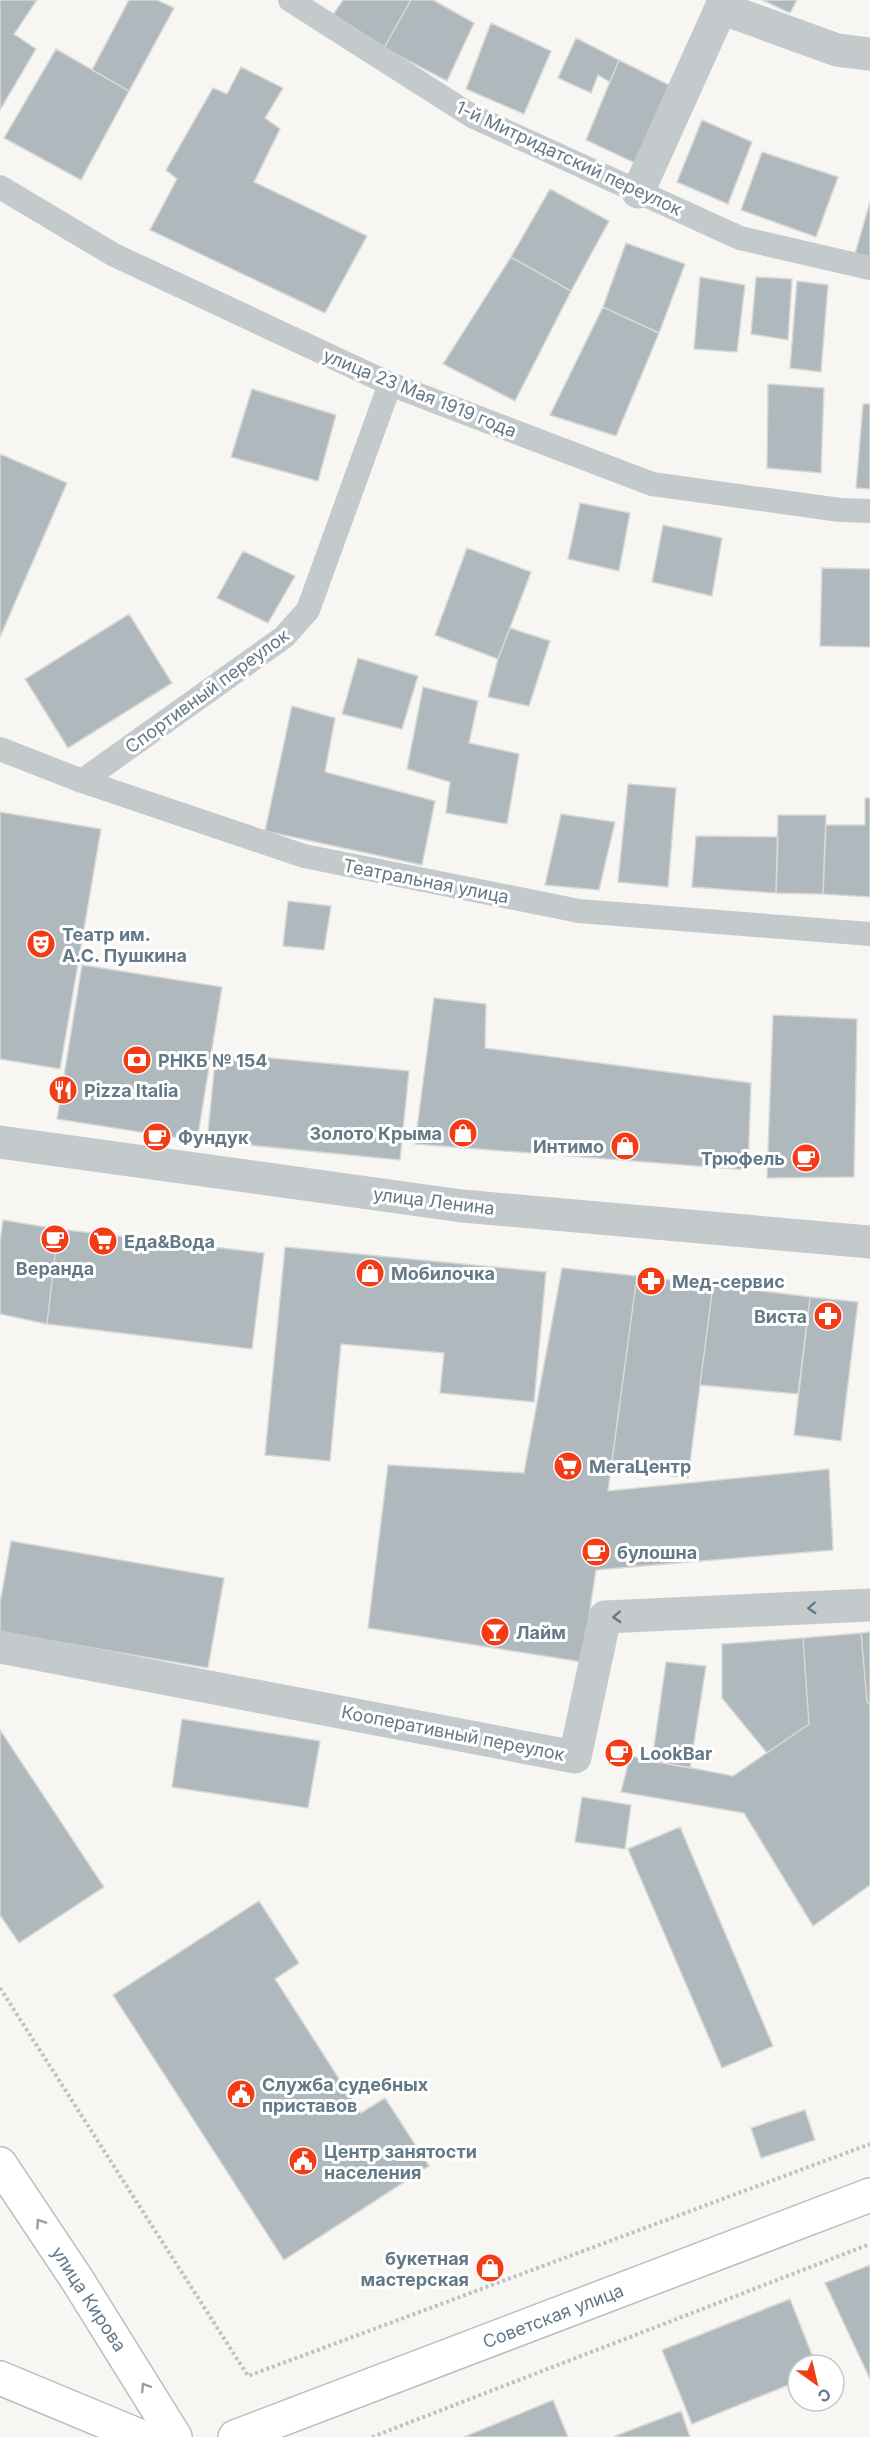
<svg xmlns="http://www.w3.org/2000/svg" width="870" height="2437" font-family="Inter,sans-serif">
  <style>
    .building { fill: #afb8bd; stroke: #d8d8d5; stroke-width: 1.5 }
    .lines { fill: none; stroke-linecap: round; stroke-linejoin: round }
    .secondary-casing { stroke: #b8bec2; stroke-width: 36 }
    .path { stroke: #bfc2c4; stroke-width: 4; stroke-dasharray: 3 3; stroke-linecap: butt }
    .lane { stroke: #c4c9cc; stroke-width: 24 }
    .street { stroke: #c4c9cc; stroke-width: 33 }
    .secondary { stroke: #fff; stroke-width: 33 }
    .oneway { stroke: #637987 }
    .oneway2 { stroke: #92a1ab }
    .labels { text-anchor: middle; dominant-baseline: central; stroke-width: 6; stroke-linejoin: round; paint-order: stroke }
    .street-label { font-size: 18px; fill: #637987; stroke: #fff }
    .poi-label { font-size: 18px; font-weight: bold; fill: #637987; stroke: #fff; text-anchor: start }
  </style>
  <rect width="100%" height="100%" fill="#f7f6f3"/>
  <path class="building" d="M0,0H37L14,34L36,49L0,110Z
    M129,0H157L174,8L129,91L92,70Z
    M343,0H411L384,48L331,18Z
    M411,0H433L474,23L447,81L384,48Z
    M762,0H797L790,13Z
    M491,23L551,51L524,114L466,89Z
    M576,38L619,60L610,82L598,75L591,93L558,78Z
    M56,49L129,91L81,180L4,138Z
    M619,60L669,85L637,164L586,140Z
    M241,67L283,88L265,118L280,129L254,182L367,236L325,313L150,230L177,179L166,170L213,88L227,94Z
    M702,120L752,142L728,204L677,182Z
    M762,152L838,177L816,237L741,210Z
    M550,189L609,221L571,291L511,257Z
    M870,202V258L855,254Z
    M626,243L685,264L659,333L603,307Z
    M511,257L571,291L515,401L443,364Z
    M700,277L745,285L737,352L694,349Z
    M756,277L792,279L788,340L751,334Z
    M797,281L828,285L821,372L790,368Z
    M603,307L659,333L616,436L550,415Z
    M768,384L824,388L821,473L767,468Z
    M252,389L336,415L318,481L231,457Z
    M863,404H870V489L856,488Z
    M0,454L67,483L0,637Z
    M580,503L630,513L619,571L568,559Z
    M663,525L722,538L712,596L652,582Z
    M467,548L531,572L498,659L435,635Z
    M243,551L295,576L268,623L217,598Z
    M822,568L870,569V647L820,646Z
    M129,614L172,683L68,748L25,679Z
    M510,628L550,641L529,706L488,697L498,659Z
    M358,658L418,676L402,729L342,714Z
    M423,687L478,701L469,743L519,754L507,824L446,813L450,782L407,769Z
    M292,706L335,718L325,772L435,801L422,865L265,831Z
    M628,784L676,788L668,887L618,882Z
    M865,798H870V897L823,894L826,825H865Z
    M0,812L101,829L60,1069L0,1059Z
    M561,814L615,822L599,890L545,885Z
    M778,815H826L823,894L776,893Z
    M696,836L778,837L776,893L692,887Z
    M288,901L331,906L324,950L283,946Z
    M82,965L222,987L197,1141L57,1119Z
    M434,998L486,1004L485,1048L751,1083L748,1170L415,1144Z
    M773,1015L857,1019L854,1177L767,1178Z
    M216,1053L409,1071L400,1160L207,1141Z
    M3,1220L58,1229L47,1324L0,1314V1242Z
    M58,1229L264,1253L252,1349L47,1324Z
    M285,1247L546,1272L534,1402L440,1393L444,1353L341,1344L330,1461L265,1455Z
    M562,1268L637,1276L608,1491L829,1469L833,1550L596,1570L582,1662L368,1628L388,1465L524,1473Z
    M637,1276L713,1285L688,1478L611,1468Z
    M713,1285L810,1297L798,1394L700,1385Z
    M810,1297L858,1302L841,1441L794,1435Z
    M11,1541L224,1578L208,1668L0,1632V1603Z
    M870,1632V1705L867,1701L861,1633Z
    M861,1633L867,1701L870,1705V1885L813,1926L744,1813L621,1792L630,1756L733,1776L809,1724L803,1638Z
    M803,1638L809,1724L767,1753L722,1698V1644Z
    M666,1662L706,1666L690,1768L652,1761Z
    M182,1719L320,1741L308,1808L172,1787Z
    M0,1730L104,1887L19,1943L0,1915Z
    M582,1797L631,1805L625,1849L575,1842Z
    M680,1827L773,2046L722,2068L628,1849Z
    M259,1901L299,1963L275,1979L361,2113L385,2098L429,2166L284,2260L113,1995Z
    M805,2110L815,2140L761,2158L751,2128Z
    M870,2265V2379L825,2283Z
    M790,2299L816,2365H798V2381L692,2424L662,2350Z
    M553,2400L568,2437H464Z
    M681,2411L690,2437H616L615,2436Z"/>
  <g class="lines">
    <g class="secondary-casing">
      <path id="secondary" d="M0,2164L78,2281L175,2437
        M0,2378L142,2437
        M235,2437L870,2195"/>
    </g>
    <path class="path" d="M0,1988L248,2376L870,2144
      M372,2437L870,2244"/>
    <path class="lane" d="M290,0L472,116L740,238L870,268
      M0,187L114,255L390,384L652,484L840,510L870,511
      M0,749L82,781L304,856L579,911L870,934
      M82,781L284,637L308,610L390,384"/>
    <path class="street" d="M638,192L721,8L837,50L870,54
      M0,1142L462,1206L870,1242
      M0,1647L575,1757L605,1617L870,1605"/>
    <use href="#secondary" class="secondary"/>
  </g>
  <defs><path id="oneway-chevron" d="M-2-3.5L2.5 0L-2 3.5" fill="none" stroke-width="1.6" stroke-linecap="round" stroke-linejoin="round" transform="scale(1.5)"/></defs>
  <g class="oneway">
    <use href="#oneway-chevron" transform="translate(812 1608) rotate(177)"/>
    <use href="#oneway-chevron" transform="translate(617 1617) rotate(177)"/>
  </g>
  <g class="oneway2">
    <use href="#oneway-chevron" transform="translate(40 2223) rotate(-124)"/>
    <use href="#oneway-chevron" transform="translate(145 2387) rotate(-122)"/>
  </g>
  <defs>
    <g id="theatre-disc" transform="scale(1.5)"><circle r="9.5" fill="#f33b16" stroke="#fff"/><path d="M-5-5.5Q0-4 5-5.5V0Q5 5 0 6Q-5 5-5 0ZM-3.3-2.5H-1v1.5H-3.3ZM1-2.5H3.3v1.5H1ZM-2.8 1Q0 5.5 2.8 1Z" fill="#fff"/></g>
    <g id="bank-disc" transform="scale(1.5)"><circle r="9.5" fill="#f33b16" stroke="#fff"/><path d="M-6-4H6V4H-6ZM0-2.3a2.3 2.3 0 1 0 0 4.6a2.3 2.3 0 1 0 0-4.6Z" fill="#fff"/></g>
    <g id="restaurant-disc" transform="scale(1.5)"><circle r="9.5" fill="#f33b16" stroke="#fff"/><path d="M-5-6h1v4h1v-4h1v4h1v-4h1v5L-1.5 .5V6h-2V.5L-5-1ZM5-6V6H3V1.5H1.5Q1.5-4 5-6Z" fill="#fff"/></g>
    <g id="shop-disc" transform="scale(1.5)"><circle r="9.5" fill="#f33b16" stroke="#fff"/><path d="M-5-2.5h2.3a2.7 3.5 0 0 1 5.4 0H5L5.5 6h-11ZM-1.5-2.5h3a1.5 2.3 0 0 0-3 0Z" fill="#fff"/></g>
    <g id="cafe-disc" transform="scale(1.5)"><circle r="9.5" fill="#f33b16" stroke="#fff"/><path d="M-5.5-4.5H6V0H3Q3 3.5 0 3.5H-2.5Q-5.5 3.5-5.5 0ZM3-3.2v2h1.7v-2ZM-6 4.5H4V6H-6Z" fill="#fff"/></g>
    <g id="supermarket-disc" transform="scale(1.5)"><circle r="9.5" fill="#f33b16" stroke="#fff"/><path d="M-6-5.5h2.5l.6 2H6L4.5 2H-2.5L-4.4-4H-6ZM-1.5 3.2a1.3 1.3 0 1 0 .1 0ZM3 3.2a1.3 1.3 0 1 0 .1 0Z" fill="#fff"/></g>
    <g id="pharmacy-disc" transform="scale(1.5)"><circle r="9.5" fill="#f33b16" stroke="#fff"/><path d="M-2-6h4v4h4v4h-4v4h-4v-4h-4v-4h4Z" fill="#fff"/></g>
    <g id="bar-disc" transform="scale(1.5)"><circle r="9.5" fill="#f33b16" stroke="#fff"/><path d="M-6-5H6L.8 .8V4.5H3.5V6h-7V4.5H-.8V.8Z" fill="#fff"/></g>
    <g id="civic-disc" transform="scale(1.5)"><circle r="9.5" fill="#f33b16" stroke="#fff"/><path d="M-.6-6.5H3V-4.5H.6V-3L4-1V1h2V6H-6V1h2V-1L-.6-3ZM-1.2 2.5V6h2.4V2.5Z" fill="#fff"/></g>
  </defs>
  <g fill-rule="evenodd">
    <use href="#theatre-disc" x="41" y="944"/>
    <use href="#bank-disc" x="137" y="1060"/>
    <use href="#restaurant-disc" x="63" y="1090"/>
    <use href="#shop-disc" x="463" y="1133"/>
    <use href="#cafe-disc" x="157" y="1137"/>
    <use href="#shop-disc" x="625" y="1146"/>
    <use href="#cafe-disc" x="806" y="1158"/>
    <use href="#cafe-disc" x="55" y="1239"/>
    <use href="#supermarket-disc" x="103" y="1241"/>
    <use href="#shop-disc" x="370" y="1273"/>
    <use href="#pharmacy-disc" x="651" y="1281"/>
    <use href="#pharmacy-disc" x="828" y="1316"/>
    <use href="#supermarket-disc" x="568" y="1466"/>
    <use href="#cafe-disc" x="596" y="1552"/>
    <use href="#bar-disc" x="495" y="1632"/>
    <use href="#cafe-disc" x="619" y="1753"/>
    <use href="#civic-disc" x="241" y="2094"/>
    <use href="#civic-disc" x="303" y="2161"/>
    <use href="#shop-disc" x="490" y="2268"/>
  </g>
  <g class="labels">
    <g class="street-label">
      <text transform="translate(569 158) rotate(25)">1-й Митридатский переулок</text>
      <text transform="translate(420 393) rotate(22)">улица 23 Мая 1919 года</text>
      <text transform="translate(207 691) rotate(-36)">Спортивный переулок</text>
      <text transform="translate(426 881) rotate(11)">Театральная улица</text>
      <text transform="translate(434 1201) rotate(7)">улица Ленина</text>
      <text transform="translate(453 1733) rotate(11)">Кооперативный переулок</text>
      <text transform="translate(89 2299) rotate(57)">улица Кирова</text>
      <text transform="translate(553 2316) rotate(-21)">Советская улица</text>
    </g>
    <g class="poi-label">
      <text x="62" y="934">Театр им.<tspan x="62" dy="21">А.С. Пушкина</tspan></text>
      <text x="158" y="1060">РНКБ № 154</text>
      <text x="84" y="1090">Pizza Italia</text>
      <text x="442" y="1133" text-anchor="end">Золото Крыма</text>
      <text x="178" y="1137">Фундук</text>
      <text x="604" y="1146" text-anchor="end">Интимо</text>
      <text x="785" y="1158" text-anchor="end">Трюфель</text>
      <text x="124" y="1241">Еда&amp;Вода</text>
      <text x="55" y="1268" text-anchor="middle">Веранда</text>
      <text x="391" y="1273">Мобилочка</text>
      <text x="672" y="1281">Мед-сервис</text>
      <text x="807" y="1316" text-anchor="end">Виста</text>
      <text x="589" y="1466">МегаЦентр</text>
      <text x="617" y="1552">булошна</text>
      <text x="516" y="1632">Лайм</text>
      <text x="640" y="1753">LookBar</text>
      <text x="262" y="2084">Служба судебных<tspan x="262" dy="21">приставов</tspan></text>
      <text x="324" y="2151">Центр занятости<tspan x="324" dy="21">населения</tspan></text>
      <text x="469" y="2258" text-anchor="end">букетная<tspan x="469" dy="21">мастерская</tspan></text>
    </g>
  </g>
  <g transform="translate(816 2383) rotate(146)"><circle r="28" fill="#ffffff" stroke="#c1c9cf" stroke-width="1.5"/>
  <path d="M0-4.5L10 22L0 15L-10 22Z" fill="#f33b16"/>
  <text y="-9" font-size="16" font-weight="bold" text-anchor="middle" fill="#637987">С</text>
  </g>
</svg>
